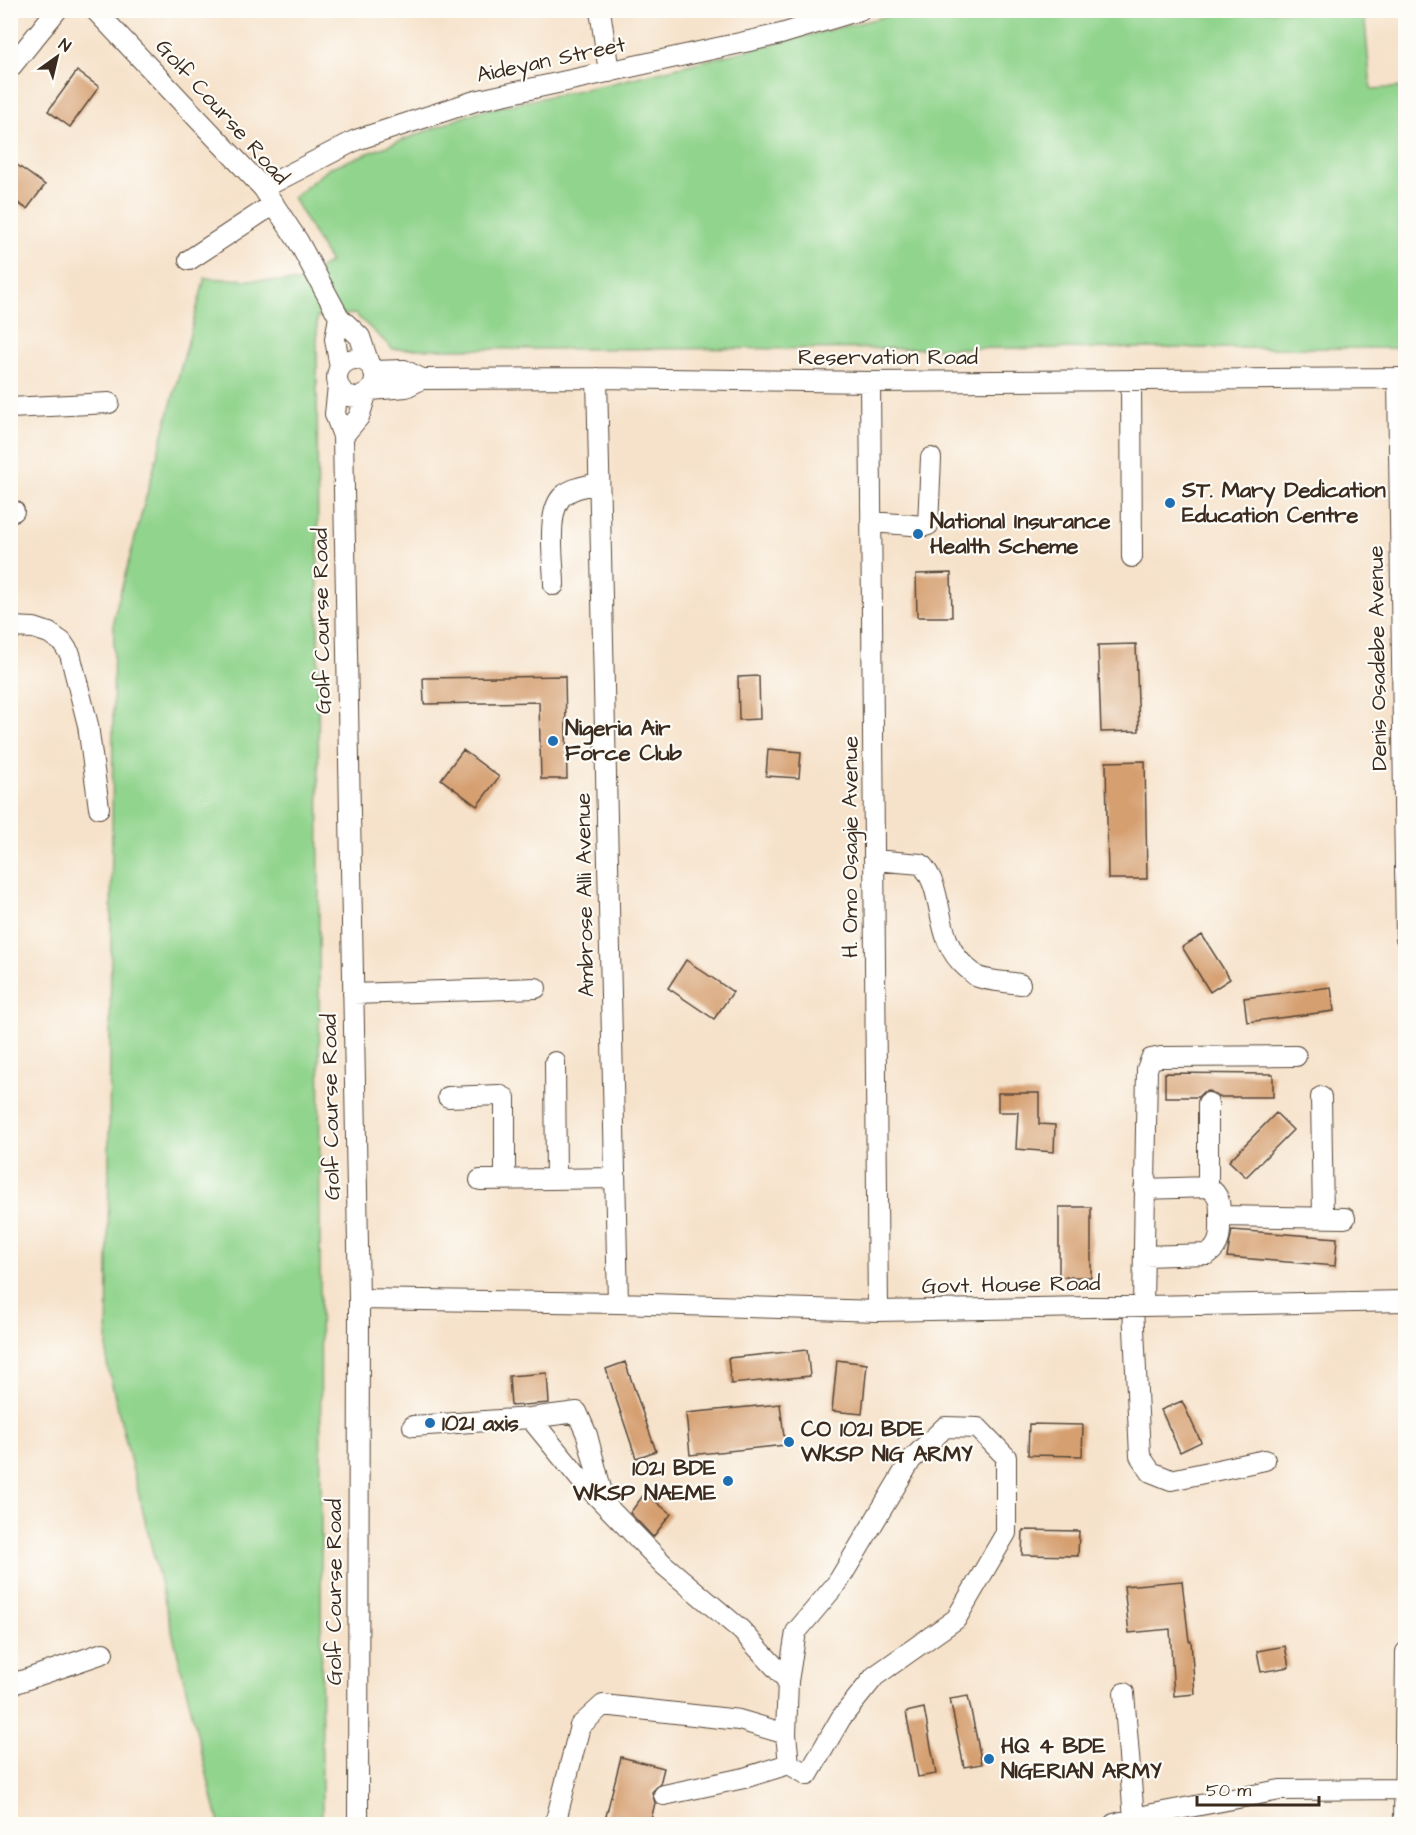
<svg xmlns="http://www.w3.org/2000/svg" width="1416" height="1835" font-family="'Architects Daughter',sans-serif">
  <style>
    .green { fill: #91d48d; stroke: #667f56; stroke-width: 1.5 }
    .building { fill: #d59f70 }
    .lines { fill: none; stroke-linecap: round; stroke-linejoin: round }
    .minor-casing { stroke: #574638; stroke-width: 22 }
    .minor { stroke: #fff; stroke-width: 20 }
    .poi-dot { fill: #1f6fb2; stroke: #fdfcf7; stroke-width: 2 }
    .labels { text-anchor: middle; dominant-baseline: central; stroke-width: 4.5; stroke-linejoin: round; paint-order: stroke }
    .street-label { font-size: 22px; fill: #3b2a1e; stroke: #fdfcf7 }
    .poi-label { font-size: 22px; font-weight: bold; fill: #3b2a1e; stroke: #fdfcf7; text-anchor: start }
  </style>
  <rect width="100%" height="100%" fill="#fdfcf7"/>
  <filter id="ink" filterUnits="userSpaceOnUse"><feTurbulence type="fractalNoise" baseFrequency=".0167" numOctaves="2"/><feDisplacementMap in="SourceGraphic" scale="12" xChannelSelector="R" yChannelSelector="G"/><feConvolveMatrix kernelMatrix="1 2 1 2 8 2 1 2 1" color-interpolation-filters="sRGB"/></filter>
  <filter id="wash" filterUnits="userSpaceOnUse"><feTurbulence type="fractalNoise" baseFrequency=".008" numOctaves="4" result="noise"/><feDisplacementMap in="SourceGraphic" scale="24" xChannelSelector="R" yChannelSelector="G"/><feGaussianBlur stdDeviation="1.35" result="paint"/><feColorMatrix in="noise" values="0 0 0 0 0 0 0 0 0 0 0 0 0 0 0 0 0 1.4 0 .05"/><feComposite in="paint" operator="in"/></filter>
  <g filter="url(#wash)">
    <rect width="100%" height="100%" fill="#f6e2ca"/>
    <path class="green" d="M908,11H1364L1371,89L1405,87V348L393,349L355,314L317,317L322,1824H219L107,1364L114,616L205,278L299,282L330,262L293,198L329,168L479,111L613,83Z"/>
    <g id="blocks">
      <path class="building" d="M77,71L99,87L70,127L48,111Z
        M10,160L45,185L27,209L10,198Z
        M951,573L952,617H917L916,574Z
        M1136,644L1139,731L1101,732L1098,645Z
        M565,676L567,779H541L539,702L424,704L423,678Z
        M759,676L760,719L739,720L738,677Z
        M768,749L801,752L799,778L766,776Z
        M463,750L499,777L477,806L441,779Z
        M1145,761L1147,879H1108L1106,762Z
        M1202,935L1230,979L1210,992L1182,947Z
        M686,960L733,992L714,1019L668,988Z
        M1331,987L1334,1011L1247,1022L1244,998Z
        M1165,1073L1273,1074V1097H1218L1209,1091L1203,1092L1198,1097H1165Z
        M998,1093H1039V1124L1055,1125L1054,1152L1016,1149L1018,1112H998Z
        M1276,1113L1293,1130L1246,1177L1229,1161Z
        M1059,1207H1091V1277H1059Z
        M1232,1230L1337,1238L1335,1266L1227,1257Z
        M807,1350L810,1376L731,1384L728,1358Z
        M837,1360L867,1364L862,1414L832,1411Z
        M625,1362L656,1451L636,1458L606,1369Z
        M547,1373L549,1403L511,1406L509,1376Z
        M1182,1401L1201,1442L1180,1452L1161,1410Z
        M780,1404L785,1445L690,1455L686,1413Z
        M1029,1424L1083,1425L1082,1456L1028,1455Z
        M645,1493L671,1514L653,1537L630,1513Z
        M1023,1530L1079,1531L1078,1556L1022,1555Z
        M1182,1581L1189,1641H1191L1195,1694L1174,1696L1170,1629L1129,1633L1124,1586Z
        M1285,1646L1289,1667L1261,1672L1257,1651Z
        M968,1696L982,1764L964,1767L950,1699Z
        M924,1708L936,1774L918,1777L906,1712Z
        M621,1757L664,1768L660,1784L652,1792L655,1803L650,1824H604Z"/>
    </g>
  </g>
  <g filter="url(#ink)">
    <use href="#blocks" fill-opacity="0" stroke="#574638" stroke-width="1.5"/>
    <g class="lines">
      <g class="minor-casing">
        <path id="minor" d="M95,10L263,188L298,241L339,317L360,337L369,364
          M600,10L609,72
          M10,68L57,10
          M263,188L356,140L475,101L781,34L860,10
          M189,260L274,204
          M339,317L335,339L340,368
          M337 378a19 19 0 1 1 38 0a19 19 0 1 1-38 0Z
          M374,371L404,370L422,379L597,378L870,382L1406,378
          M597,378L618,1303
          M1398,378L1406,938
          M1131,380L1132,557
          M870,382L878,1311
          M338,386L335,414L343,436L359,1299L358,1824
          M371,390L406,387L422,379
          M10,408L109,403
          M343,436L359,417L366,395
          M10,511H14
          M871,522L925,526L928,525L931,458
          M554,585C554,562 545,510 564,495C574,487 587,486 599,483
          M10,627L34,628L49,633L62,642L70,654L88,725L99,808
          M874,860L921,864C947,891 932,939 967,968C971,971 974,975 978,977C988,981 1008,982 1020,984
          M353,994L536,988
          M555,1062L556,1179
          M448,1097L499,1095L505,1098V1179
          M1321,1097L1323,1217
          M1208,1103V1187
          M480,1180L615,1178
          M1144,1189L1208,1187C1220,1195 1220,1203 1220,1216L1345,1218
          M1144,1256L1208,1254C1222,1245 1220,1231 1220,1216
          M359,1299L618,1303L878,1311L1406,1301
          M1143,1306L1147,1069L1151,1059L1161,1057L1296,1056
          M1133,1307L1140,1456L1151,1472L1171,1480L1265,1460
          M413,1426L530,1418
          M605,1504L587,1435L577,1412L530,1418L580,1479L664,1565L741,1630L788,1681
          M10,1685L103,1653
          M1124,1693L1134,1819
          M786,1734L788,1681L796,1632L838,1582L911,1460L945,1427L978,1428L1006,1457V1533L956,1619L875,1676L841,1718L808,1775L789,1764
          M555,1824L580,1726L603,1705L739,1720L786,1734L789,1764L744,1778L664,1795
          M1114,1824L1153,1814L1280,1790L1406,1789
          M1404,1824L1406,1652"/>
      </g>
      <use href="#minor" class="minor"/>
    </g>
  </g>
  <g class="poi-dot">
    <circle cx="1170" cy="503" r="6"/>
    <circle cx="918" cy="534" r="6"/>
    <circle cx="553" cy="741" r="6"/>
    <circle cx="430" cy="1423" r="6"/>
    <circle cx="789" cy="1442" r="6"/>
    <circle cx="728" cy="1481" r="6"/>
    <circle cx="989" cy="1759" r="6"/>
  </g>
  <g class="labels">
    <g class="street-label">
      <text transform="translate(551 60) rotate(-12)">Aideyan Street</text>
      <text transform="translate(222 112) rotate(48)">Golf Course Road</text>
      <text x="888" y="357">Reservation Road</text>
      <text transform="translate(322 621) rotate(-91)">Golf Course Road</text>
      <text transform="translate(1378 658) rotate(-91)">Denis Osadebe Avenue</text>
      <text transform="translate(850 847) rotate(-90)">H. Omo Osagie Avenue</text>
      <text transform="translate(585 895) rotate(-91)">Ambrose Alli Avenue</text>
      <text transform="translate(331 1107) rotate(-91)">Golf Course Road</text>
      <text transform="translate(1011 1285) rotate(-1)">Govt. House Road</text>
      <text transform="translate(334 1592) rotate(-90)">Golf Course Road</text>
    </g>
    <g class="poi-label">
      <text x="1182" y="490">ST. Mary Dedication<tspan x="1182" dy="25">Education Centre</tspan></text>
      <text x="930" y="521">National Insurance<tspan x="930" dy="25">Health Scheme</tspan></text>
      <text x="565" y="728">Nigeria Air<tspan x="565" dy="25">Force Club</tspan></text>
      <text x="442" y="1423">1021 axis</text>
      <text x="801" y="1429">CO 1021 BDE<tspan x="801" dy="25">WKSP NIG ARMY</tspan></text>
      <text x="716" y="1468" text-anchor="end">1021 BDE<tspan x="716" dy="25">WKSP NAEME</tspan></text>
      <text x="1001" y="1746">HQ 4 BDE<tspan x="1001" dy="25">NIGERIAN ARMY</tspan></text>
    </g>
  </g>
  <rect width="1416" height="1835" fill="none" stroke="#fdfcf7" stroke-width="36"/>
  <g transform="translate(57 57) rotate(34)" stroke="#fdfcf7" stroke-width="4.5" paint-order="stroke">
  <path d="M0-4.5L10 22L0 15L-10 22Z" fill="#3b2a1e"/>
  <text y="-9" font-size="16" font-weight="bold" text-anchor="middle" fill="#3b2a1e">N</text>
  </g>
  <path d="M1197 1796v9h122v-9" fill="none" stroke="#3b2a1e" stroke-width="3"/>
  <text x="1206" y="1796" font-size="18" fill="#3b2a1e" stroke="#fdfcf7" stroke-width="4.5" paint-order="stroke">50 m</text>
</svg>
